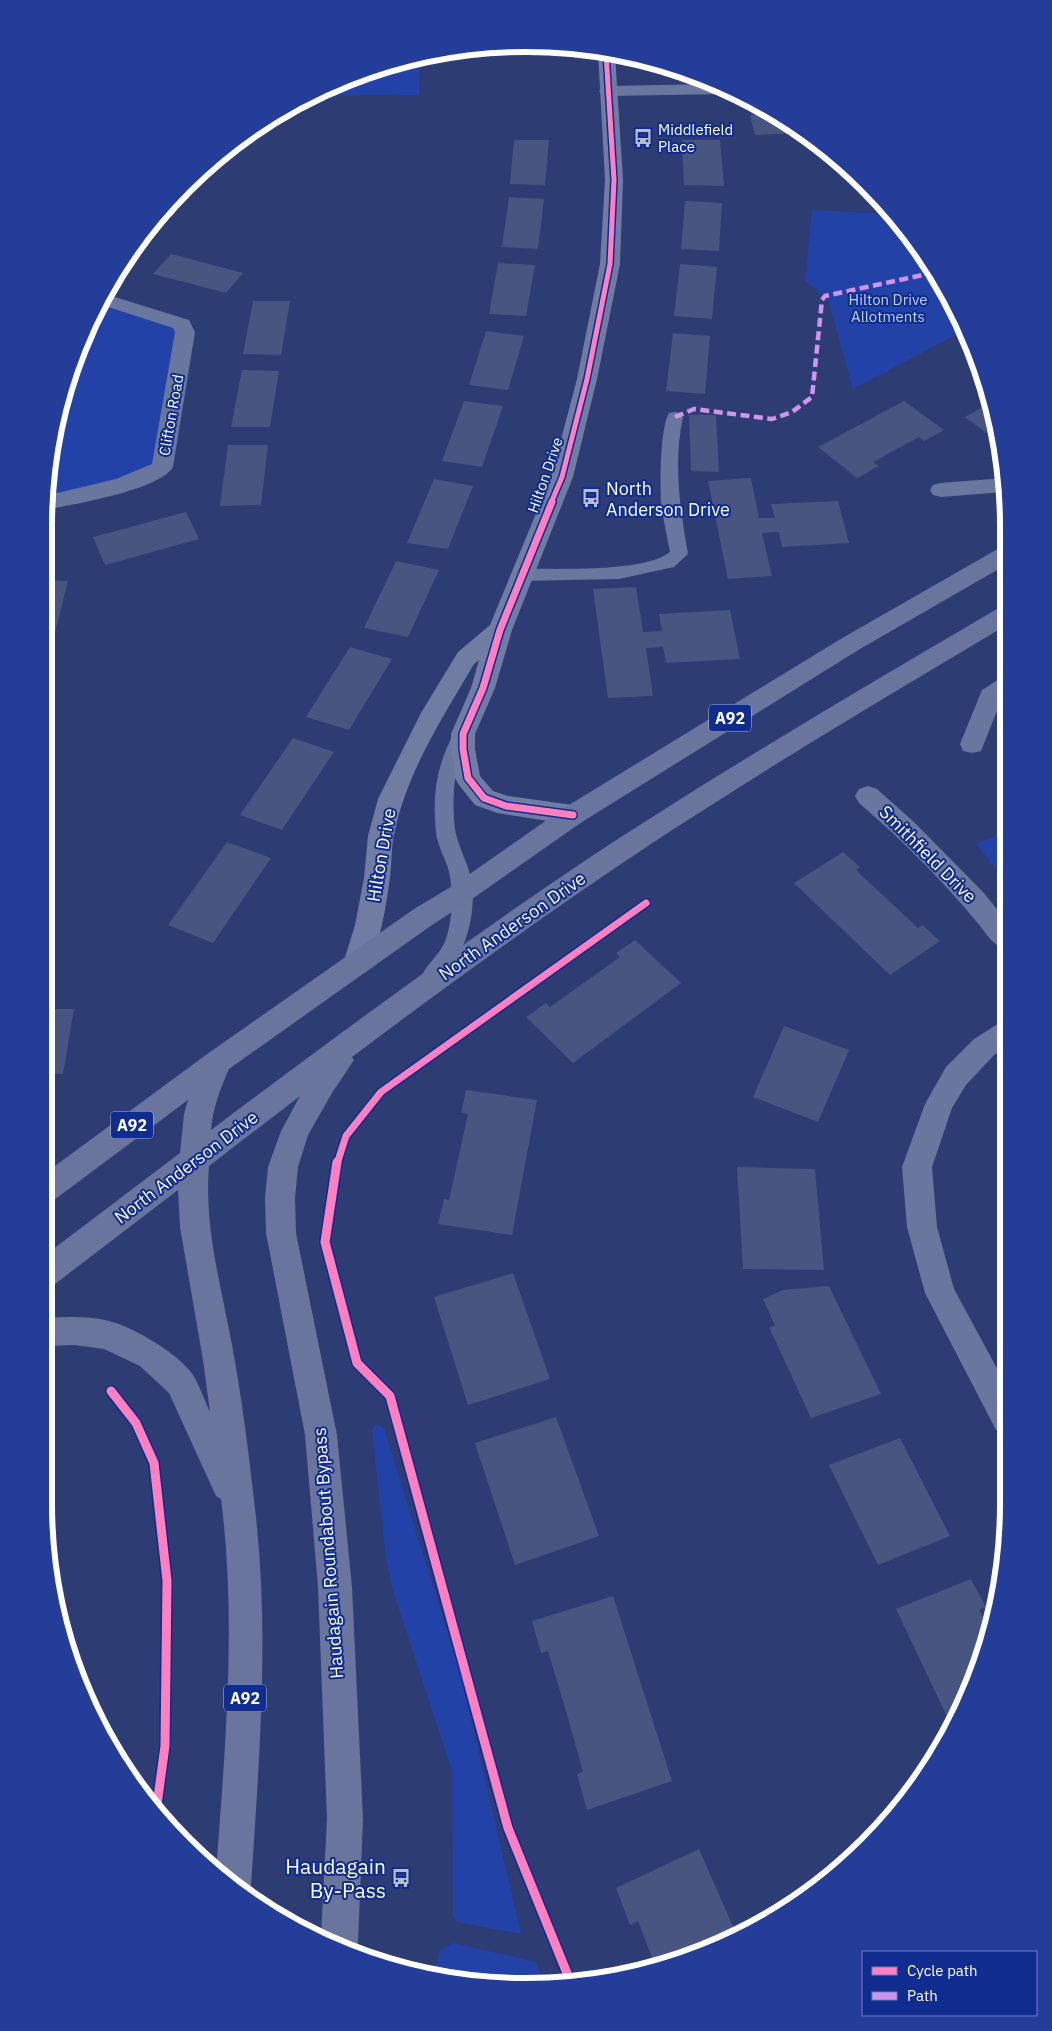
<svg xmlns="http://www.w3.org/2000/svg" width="1052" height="2031" font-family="'IBM Plex Sans',sans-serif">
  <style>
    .green { fill: #2342a7 }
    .building { fill: #485580 }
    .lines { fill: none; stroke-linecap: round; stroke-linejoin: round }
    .lane { fill: #69769d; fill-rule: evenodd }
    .street { fill: #69769d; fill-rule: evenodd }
    .secondary { fill: #707ca2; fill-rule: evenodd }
    .primary { fill: #69759d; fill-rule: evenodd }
    .quiet { stroke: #d193ec; stroke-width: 4.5; stroke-dasharray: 9 4.5; stroke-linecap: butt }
    .cycleway-far2-casing { stroke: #102c8f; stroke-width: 8 }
    .cycleway-far1-casing { stroke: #102c8f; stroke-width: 10 }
    .cycleway-casing { stroke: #102c8f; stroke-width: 12 }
    .cycleway-far2 { stroke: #ff80c0; stroke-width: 5 }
    .cycleway-far1 { stroke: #ff80c0; stroke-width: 7 }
    .cycleway { stroke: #ff80c0; stroke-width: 9 }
    .labels { text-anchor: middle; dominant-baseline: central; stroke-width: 4; stroke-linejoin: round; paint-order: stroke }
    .far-poi-label { font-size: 15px; fill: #fff; stroke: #102c8f; text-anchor: start }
    .far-park-label { font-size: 15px; fill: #c1cffd; stroke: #102c8f }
    .far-street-label { font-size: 15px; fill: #fff; stroke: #102c8f }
    .shield { fill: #102c8f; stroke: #b7c0dd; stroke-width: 1 }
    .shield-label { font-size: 16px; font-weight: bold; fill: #fff }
    .poi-label { font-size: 18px; fill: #fff; stroke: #102c8f; text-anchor: start }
    .street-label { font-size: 18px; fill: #fff; stroke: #102c8f }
    .near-poi-label { font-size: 21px; fill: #fff; stroke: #102c8f; text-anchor: end }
    .rim { fill: none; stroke: #fff; stroke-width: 6 }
  </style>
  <rect width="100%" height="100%" fill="#2d3c72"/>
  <path class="green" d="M420,58L419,95L313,96L371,69Z
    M812,210L890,214L909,233L965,330L853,389L828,299L805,281Z
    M102,299L182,324L165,452L136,481L45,503L60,401L93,313Z
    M1002,833L1005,837V880L976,844Z
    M375,1426H380L384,1429L460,1672L521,1934L457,1922L453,1916L452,1771L393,1591L386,1559L372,1431Z
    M453,1943L536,1962L544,1982L432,1978L440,1950Z"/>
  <path class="building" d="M548,45L549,51L515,52V46Z
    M772,114L803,133L755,135L750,115Z
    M514,140H549L545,185L510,184Z
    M682,140H720L724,186L684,185Z
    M509,197L544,199L538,249L502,247Z
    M685,201L722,203L719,251L681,249Z
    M153,222L150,235H142L143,233Z
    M171,254L243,273L226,293L153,274Z
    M498,263L535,265L526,316L489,314Z
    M680,264L717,267L712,319L674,316Z
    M253,301H290L281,355L243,354Z
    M486,331L524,336L508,390L469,385Z
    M673,333L710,336L705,394L666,391Z
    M242,370L279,371L270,427H231Z
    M464,401L503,406L482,467L442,461Z
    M904,401L944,430L924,441L919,437L873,462L879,466L857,478L818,447Z
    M988,404L999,442L965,417Z
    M689,415H716L719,472L691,471Z
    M228,445H268L261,505L220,506Z
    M751,478L759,518H775L771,504L838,501L849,543L782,547L779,532L762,533L772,576L728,579L708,481Z
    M434,479L473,486L448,549L407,543Z
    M186,512L199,539L105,565L93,537Z
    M396,561L439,570L408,637L364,628Z
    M45,580L68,581L51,649H45Z
    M636,587L643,632L662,631L659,614L730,610L740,659L666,663L663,647L646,648L653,696L608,698L593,589Z
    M350,647L392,659L349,730L306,717Z
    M293,738L334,752L282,830L240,815Z
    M227,842L271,858L213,943L168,925Z
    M843,852L860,867L856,870L918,928L922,925L940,941L890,975L794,883Z
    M635,940L681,983L573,1063L526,1017L546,1003L550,1007L620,957L616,953Z
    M44,1009H74L63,1074L44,1073Z
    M784,1026L849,1050L818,1122L753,1097Z
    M466,1090L537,1100L512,1235L438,1224L444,1199L449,1200L468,1114L461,1113Z
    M737,1167L815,1169L824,1270L743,1269Z
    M513,1273L550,1379L468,1405L434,1297Z
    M829,1286L881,1394L811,1418L769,1327L775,1326L763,1299L783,1290Z
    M556,1417L599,1536L515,1565L475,1443Z
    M900,1438L950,1536L878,1565L829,1465Z
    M971,1579L986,1607L979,1610L991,1633L959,1718L952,1727L896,1609Z
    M613,1596L672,1781L587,1810L577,1774L583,1772L566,1711L548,1651L541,1653L532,1621Z
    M699,1849L738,1938L654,1963L638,1921L630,1925L616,1888Z"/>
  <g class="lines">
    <path class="lane" d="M675,412L681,413L683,417C673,462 680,509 688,554L674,567L619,579L521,581L515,579L512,575L515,571L521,569C556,568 644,573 670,552C667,536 663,519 661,502C660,483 660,428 669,413Z
      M463,727L470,729L472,734C465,749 457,764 455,780C453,793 453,821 456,834C461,854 473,872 473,893C473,921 466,949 448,971C440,981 436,987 424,983L421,977C427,963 441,954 446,939C453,917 454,890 448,868C444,856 437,844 436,832C432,792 437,764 456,729Z"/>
    <path class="street" d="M714,84L734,92L727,94L608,96L602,95L599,91L602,87L608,86Z
      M105,294L189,320L195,332L173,467C158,491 73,504 45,510V496L116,479L152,464L175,332L173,328L99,304Z
      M1004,478V492L941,497L933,495L930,490L933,485L941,483Z
      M1005,678V699L1001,701L981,751L972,753L963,751L960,744L982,690L996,681Z
      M868,786L877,789L914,822L983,892L1005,919L1006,949C991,945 985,931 976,921C940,878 901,839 859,803L855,796L859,789Z
      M1006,1021V1048L994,1055L966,1085L952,1108L932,1167L937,1227L954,1289L1007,1387V1434L996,1430L925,1293L907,1227L902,1167L925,1104L946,1067L974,1039L996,1025Z"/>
    <path class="secondary" d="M598,52L615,54L623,180L620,264L597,379L573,477L512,630L495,688L475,734V749L480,776L493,791L508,796L573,805L582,808L586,815L582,822L573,825L497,813L475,805L459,785L455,778L451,749V734L471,688L479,660L474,664C443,717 406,773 394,835C391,849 392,863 390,877C386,908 380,944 366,972L356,975L346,972L343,964L355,925L364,878L368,836L378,799L421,713L458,652L490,625L551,477L577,379L600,264L605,180Z"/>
    <path class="primary" d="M1004,548V566L860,649L582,822L472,899L432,925L229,1069C220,1089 213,1108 211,1130C336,1036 462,943 592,856C724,769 861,689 997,609L1005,607V626C889,695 773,764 660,838C555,907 453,981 352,1057L354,1060L332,1093L308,1135L298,1167L295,1198L296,1233L337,1435L352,1587L363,1819L358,1943L355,1949L321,1936L327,1819L318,1587L305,1435L266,1233L265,1198L268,1167L281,1131L300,1096L209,1166C204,1226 221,1286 232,1345C242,1399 249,1454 255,1509C270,1634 259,1761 251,1886L247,1896L216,1873C225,1749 237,1623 221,1499L216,1496L169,1393L140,1366L104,1349L74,1345L44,1346V1318C65,1317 85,1316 105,1320C130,1325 174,1351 190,1371C199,1382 204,1400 210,1412L203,1360L180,1227L178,1190L55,1284L44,1288V1256L180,1153L184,1114L188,1100L54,1200L44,1204V1174L210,1052L414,909L454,885L564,808L844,637L996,550Z"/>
    <path class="quiet" d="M675,417L694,409L772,419L792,412L812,397L822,300L825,296L932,273"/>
    <g class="cycleway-far2-casing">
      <path id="cycleway-far2" d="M551,503L562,477L587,379L610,264L614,180L606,53"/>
    </g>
    <g class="cycleway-far1-casing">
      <path id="cycleway-far1" d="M552,502L500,630L483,688L463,734V749L468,778L484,798L506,806L573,815
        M337,1164L346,1136L381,1092L646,903"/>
    </g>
    <g class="cycleway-casing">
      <path id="cycleway" d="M337,1162L325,1242L357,1363L390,1396L508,1828L571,1983
        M111,1391L136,1423L154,1463L167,1581L165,1746L156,1812"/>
    </g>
    <use href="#cycleway-far2" class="cycleway-far2"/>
    <use href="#cycleway-far1" class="cycleway-far1"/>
    <use href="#cycleway" class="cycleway"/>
  </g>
  <defs>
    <g id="bus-bare" transform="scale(1.5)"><path d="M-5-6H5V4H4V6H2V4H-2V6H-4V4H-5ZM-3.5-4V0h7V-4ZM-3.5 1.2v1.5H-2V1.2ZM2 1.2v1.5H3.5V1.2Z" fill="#b6bbce" stroke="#102c8f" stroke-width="2.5" paint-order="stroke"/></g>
  </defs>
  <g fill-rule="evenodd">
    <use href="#bus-bare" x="643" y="138"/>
    <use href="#bus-bare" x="591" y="498"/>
    <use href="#bus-bare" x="401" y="1878"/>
  </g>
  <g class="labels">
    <g class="far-poi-label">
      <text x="658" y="129">Middlefield<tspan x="658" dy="17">Place</tspan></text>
    </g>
    <g class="far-park-label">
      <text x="888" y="299">Hilton Drive<tspan x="888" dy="17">Allotments</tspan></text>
    </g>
    <g class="far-street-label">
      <text transform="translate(171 415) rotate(-80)">Clifton Road</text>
      <text transform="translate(545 475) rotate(-71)">Hilton Drive</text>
    </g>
    <g class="shield">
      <rect x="709" y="704.5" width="42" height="27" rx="4"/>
      <rect x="111" y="1111.5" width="42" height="27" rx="4"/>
      <rect x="224" y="1684.5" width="42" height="27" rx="4"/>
    </g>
    <g class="shield-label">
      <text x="730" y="718">A92</text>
      <text x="132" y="1125">A92</text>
      <text x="245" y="1698">A92</text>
    </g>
    <g class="poi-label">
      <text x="606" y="488">North<tspan x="606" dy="21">Anderson Drive</tspan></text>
    </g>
    <g class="street-label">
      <text transform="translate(928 854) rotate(45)">Smithfield Drive</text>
      <text transform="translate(381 855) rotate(-80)">Hilton Drive</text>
      <text transform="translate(512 926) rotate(-35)">North Anderson Drive</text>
      <text transform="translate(186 1167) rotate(-37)">North Anderson Drive</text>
      <text transform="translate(328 1553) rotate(-94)">Haudagain Roundabout Bypass</text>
    </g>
    <g class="near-poi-label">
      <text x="386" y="1866">Haudagain<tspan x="386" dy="24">By-Pass</tspan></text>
    </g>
  </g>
  <path d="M0 0H1052V2031H0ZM526 52H526A474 474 0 0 1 1000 526V1504A474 474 0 0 1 526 1978H526A474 474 0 0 1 52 1504V526A474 474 0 0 1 526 52Z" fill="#233d98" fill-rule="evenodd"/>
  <path class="rim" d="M526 52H526A474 474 0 0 1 1000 526V1504A474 474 0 0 1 526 1978H526A474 474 0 0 1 52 1504V526A474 474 0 0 1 526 52Z"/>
  <rect x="862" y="1951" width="175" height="65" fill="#102c8f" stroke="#7080bc"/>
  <rect x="872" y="1967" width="25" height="8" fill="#ff80c0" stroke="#7080bc"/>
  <text x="907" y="1976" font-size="15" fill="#ffffff">Cycle path</text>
  <rect x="872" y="1992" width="25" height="8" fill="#d193ec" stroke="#7080bc"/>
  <text x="907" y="2001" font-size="15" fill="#ffffff">Path</text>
</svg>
